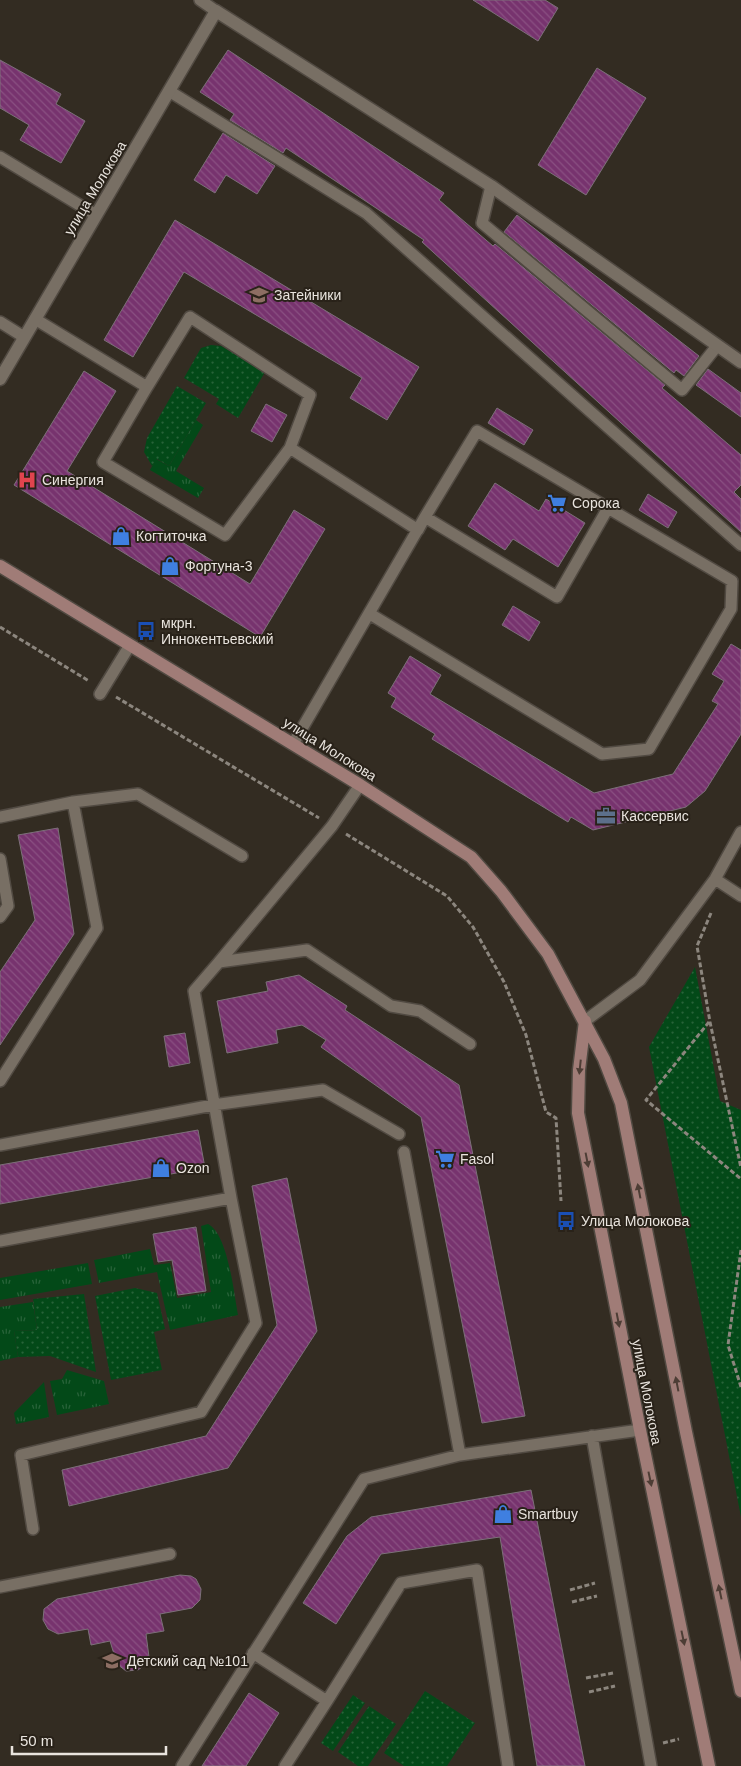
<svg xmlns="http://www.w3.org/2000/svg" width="741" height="1766" font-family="Helvetica,sans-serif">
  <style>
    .grass { fill: url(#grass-tufts) }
    .park { fill: url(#park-dots) }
    .building { fill: url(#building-back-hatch); stroke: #7c7079 }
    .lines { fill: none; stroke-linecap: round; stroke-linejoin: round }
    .lane-casing { stroke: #514a42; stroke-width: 14 }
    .street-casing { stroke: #514a42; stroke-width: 15 }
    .secondary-casing { stroke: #514a42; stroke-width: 15 }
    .path { stroke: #8c867e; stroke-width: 3; stroke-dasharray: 5 2.5; stroke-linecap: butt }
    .lane { stroke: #786f64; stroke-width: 11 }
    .street { stroke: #786f64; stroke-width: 12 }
    .secondary { stroke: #a07c77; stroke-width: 12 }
    .oneway { fill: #4d3d35 }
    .labels { text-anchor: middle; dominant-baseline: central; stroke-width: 4; stroke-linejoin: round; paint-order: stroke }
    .street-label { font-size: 14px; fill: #e9e4de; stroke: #292219 }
    .poi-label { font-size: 14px; fill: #e9e4de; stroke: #292219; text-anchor: start }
  </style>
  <defs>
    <pattern id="grass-tufts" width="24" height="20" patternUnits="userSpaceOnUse" patternTransform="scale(1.25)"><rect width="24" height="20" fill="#034918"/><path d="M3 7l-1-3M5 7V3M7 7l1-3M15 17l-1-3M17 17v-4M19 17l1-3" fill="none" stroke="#286339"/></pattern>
    <pattern id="park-dots" width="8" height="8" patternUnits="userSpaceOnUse" patternTransform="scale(1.25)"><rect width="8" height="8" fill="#034918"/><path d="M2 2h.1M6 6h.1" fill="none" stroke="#286339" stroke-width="1.8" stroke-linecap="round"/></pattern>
    <pattern id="building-back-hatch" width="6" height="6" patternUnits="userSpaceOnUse" patternTransform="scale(1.25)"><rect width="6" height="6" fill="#77336e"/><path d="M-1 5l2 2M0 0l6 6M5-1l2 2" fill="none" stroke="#8a5082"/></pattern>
  </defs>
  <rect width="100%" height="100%" fill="#332c22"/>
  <path class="grass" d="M196,420L203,425L176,471L204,488L198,498L150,470L156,459L169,466Z
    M208,1224C228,1234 234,1294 238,1315L170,1330L157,1272L99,1283L94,1260L150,1249L154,1265L170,1263L177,1298L211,1292L201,1226Z
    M88,1263L92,1284L0,1300V1278Z
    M33,1302L37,1330L14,1331L18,1357L0,1361V1307Z
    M67,1370L104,1381L109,1404L57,1415L50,1381L62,1379Z
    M44,1382L49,1417L16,1424L14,1413Z"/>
  <path class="park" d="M211,345L221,346L265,372L238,418L216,404L219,399L184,378L201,348Z
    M177,386L206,403L169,466L157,459L152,466L144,452L147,438Z
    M695,967L720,1101L741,1110V1517L649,1047Z
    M135,1288L157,1293L165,1329L154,1332L162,1370L111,1380L95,1296Z
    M84,1294L96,1372L50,1356L18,1357L14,1331L37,1330L33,1299Z
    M425,1691L475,1723L447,1766H404L384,1753Z
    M353,1695L365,1703L333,1751L321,1743Z
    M369,1706L396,1724L368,1766H358L338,1752Z"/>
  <path class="building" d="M473,0H545L558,8L538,41Z
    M228,50L444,193L439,200L493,246L495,244L665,385L662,388L741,455V485L734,492L741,499V532L422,242L424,240L286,148L283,153L230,120L234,114L200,92Z
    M0,60L61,94L56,104L85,121L61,163L20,140L29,125L0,108Z
    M597,68L646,98L586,195L538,165Z
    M223,133L275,166L257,194L226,175L215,193L194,180Z
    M517,215L699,356L684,376L676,370L674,373L504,232Z
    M175,220L419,367L387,420L350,398L362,378L184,272L133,357L104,340Z
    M708,369L741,393V417L696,385Z
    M84,371L116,391L67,471L250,584L294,510L325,529L260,637L14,485Z
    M266,404L287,415L272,442L251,431Z
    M497,408L533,430L524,445L488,423Z
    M495,483L539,511L546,499L585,523L558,567L513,539L505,550L468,526Z
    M648,494L677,512L668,528L639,510Z
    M513,606L540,622L529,641L502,625Z
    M731,644L741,650V734L705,791L686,807L593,830L571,817L568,822L432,739L435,734L391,707L396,698L388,693L410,656L441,675L430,694L594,793L673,774L718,704L712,701L724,681L712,674Z
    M58,828L74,934L0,1045V972L35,920L18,835Z
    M299,975L347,1006L345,1010L459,1085L525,1416L482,1423L421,1117L321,1047L326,1040L302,1025L276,1030L278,1043L227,1053L217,1001L268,991L266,982Z
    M185,1033L190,1063L169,1067L164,1036Z
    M198,1130L205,1168L0,1204V1165Z
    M287,1178L317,1331L228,1468L69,1506L62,1470L206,1436L277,1325L252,1186Z
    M196,1227L206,1291L178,1295L172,1260L158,1262L153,1234Z
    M531,1490L585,1766H537L500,1537L381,1554L336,1624L303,1603L347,1536L371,1517Z
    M180,1575L191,1576L196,1579L201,1589L200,1600L192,1608L160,1614L164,1631L146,1634L149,1657L147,1663L138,1670L126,1671L117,1664L110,1641L91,1645L88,1629L58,1634L48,1629L43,1620L44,1609L57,1599Z
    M249,1693L279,1713L246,1766H202Z"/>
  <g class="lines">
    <g class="lane-casing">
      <path id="lane" d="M200,0L216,11
        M169,91L366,213L741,545
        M0,157L96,215
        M491,186L482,223L682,390L717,346
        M35,319L147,387L103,462L225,535L290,448
        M0,322L24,337
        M147,387L190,317L310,395L290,448L418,530L425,517L557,597L608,508
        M100,694L130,645
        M293,744L425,517L477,431L732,581L731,609L649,749L602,754L370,614
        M73,802L138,794L242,856
        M0,817L73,802L97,928L0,1081
        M0,859L8,906L0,917
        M715,879L741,896
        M219,962L332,826L360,785
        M585,1021L640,980L715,879L741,832
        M0,1145L213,1105L323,1090L399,1134
        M404,1152L460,1455
        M231,1198L194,991L219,962L307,950L391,1006L420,1011L470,1044
        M0,1241L231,1198L256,1323L201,1412L21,1455L33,1529
        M592,1436L651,1766
        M0,1587L170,1554
        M253,1653L327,1701L285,1766
        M327,1701L401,1583L477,1570L508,1766
        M182,1766L364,1479L460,1455L640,1430"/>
    </g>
    <g class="street-casing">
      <path id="street" d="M0,379L216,11L491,186L741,362"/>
    </g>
    <g class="secondary-casing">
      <path id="secondary" d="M0,566L360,785L471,857L501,891L548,954L604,1059L621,1103L686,1432L741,1691
        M585,1021L579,1070L578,1113L640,1430L709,1766"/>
    </g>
    <path class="path" d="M0,627L89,681
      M116,697L319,818
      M346,834L447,896L473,927L504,982L526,1035L546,1112L556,1118L561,1201
      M711,913L697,946L710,1022L741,1168
      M709,1022L646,1100L741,1179
      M741,1250L728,1345L741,1387
      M570,1590L595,1583
      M572,1602L597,1596
      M586,1678L613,1673
      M589,1692L615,1686
      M663,1743L679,1739"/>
    <use href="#lane" class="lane"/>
    <use href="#street" class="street"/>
    <use href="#secondary" class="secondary"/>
  </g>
  <defs><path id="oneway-solid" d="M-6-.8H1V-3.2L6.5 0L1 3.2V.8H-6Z" transform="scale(1.25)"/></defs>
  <g class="oneway">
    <use href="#oneway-solid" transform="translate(580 1067) rotate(96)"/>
    <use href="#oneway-solid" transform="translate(587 1160) rotate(79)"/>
    <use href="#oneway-solid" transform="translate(639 1191) rotate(-101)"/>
    <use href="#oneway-solid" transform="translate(618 1320) rotate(79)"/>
    <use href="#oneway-solid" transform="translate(677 1384) rotate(-101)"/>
    <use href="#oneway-solid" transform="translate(650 1479) rotate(78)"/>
    <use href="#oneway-solid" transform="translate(720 1592) rotate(-102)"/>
    <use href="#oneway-solid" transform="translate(683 1638) rotate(78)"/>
  </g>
  <defs>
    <g id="school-bare" transform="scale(1.5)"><path d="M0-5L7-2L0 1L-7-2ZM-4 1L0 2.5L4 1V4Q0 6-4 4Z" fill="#8d6e63" stroke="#292219" stroke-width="2.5" paint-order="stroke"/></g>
    <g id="hospital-bare" transform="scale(1.5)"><path d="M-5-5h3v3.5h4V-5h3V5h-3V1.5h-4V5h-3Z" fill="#e0444e" stroke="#292219" stroke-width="2.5" paint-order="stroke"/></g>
    <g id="supermarket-bare" transform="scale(1.5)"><path d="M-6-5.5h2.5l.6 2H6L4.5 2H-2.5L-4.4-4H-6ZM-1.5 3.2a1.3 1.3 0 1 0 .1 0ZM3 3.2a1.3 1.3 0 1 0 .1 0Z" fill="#3f7fe0" stroke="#292219" stroke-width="2.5" paint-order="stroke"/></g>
    <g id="shop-bare" transform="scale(1.5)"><path d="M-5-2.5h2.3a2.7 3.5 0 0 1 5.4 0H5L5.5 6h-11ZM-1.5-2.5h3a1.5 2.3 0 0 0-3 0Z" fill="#3f7fe0" stroke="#292219" stroke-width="2.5" paint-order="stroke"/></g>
    <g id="bus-bare" transform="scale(1.5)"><path d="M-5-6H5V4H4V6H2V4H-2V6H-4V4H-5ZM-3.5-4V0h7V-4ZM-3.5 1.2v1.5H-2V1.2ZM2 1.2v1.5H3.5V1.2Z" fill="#1a4fb4" stroke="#292219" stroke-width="2.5" paint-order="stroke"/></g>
    <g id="office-bare" transform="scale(1.5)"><path d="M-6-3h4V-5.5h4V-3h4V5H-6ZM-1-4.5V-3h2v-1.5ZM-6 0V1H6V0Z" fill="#5c6f8a" stroke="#292219" stroke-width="2.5" paint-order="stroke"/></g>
  </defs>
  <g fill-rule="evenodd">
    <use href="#school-bare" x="259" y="295"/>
    <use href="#hospital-bare" x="27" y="480"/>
    <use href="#supermarket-bare" x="557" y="503"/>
    <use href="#shop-bare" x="121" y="536"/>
    <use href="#shop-bare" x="170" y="566"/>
    <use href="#bus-bare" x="146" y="631"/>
    <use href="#office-bare" x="606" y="816"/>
    <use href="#supermarket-bare" x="445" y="1159"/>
    <use href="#shop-bare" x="161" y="1168"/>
    <use href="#bus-bare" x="566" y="1221"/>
    <use href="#shop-bare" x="503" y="1514"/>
    <use href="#school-bare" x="112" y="1661"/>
  </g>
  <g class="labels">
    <g class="street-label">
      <text transform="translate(95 188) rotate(-59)">улица Молокова</text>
      <text transform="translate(330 749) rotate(32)">улица Молокова</text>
      <text transform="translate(647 1392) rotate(79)">улица Молокова</text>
    </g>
    <g class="poi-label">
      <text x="274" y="295">Затейники</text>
      <text x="42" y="480">Синергия</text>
      <text x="572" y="503">Сорока</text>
      <text x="136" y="536">Когтиточка</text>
      <text x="185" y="566">Фортуна-3</text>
      <text x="161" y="623">мкрн.<tspan x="161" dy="16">Иннокентьевский</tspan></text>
      <text x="621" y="816">Кассервис</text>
      <text x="460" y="1159">Fasol</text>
      <text x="176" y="1168">Ozon</text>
      <text x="581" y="1221">Улица Молокова</text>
      <text x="518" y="1514">Smartbuy</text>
      <text x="127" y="1661">Детский сад №101</text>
    </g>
  </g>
  <path d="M12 1746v8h154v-8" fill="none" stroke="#e9e4de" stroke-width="2.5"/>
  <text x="20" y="1746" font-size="15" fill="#e9e4de" stroke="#292219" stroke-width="4" paint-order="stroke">50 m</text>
</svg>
